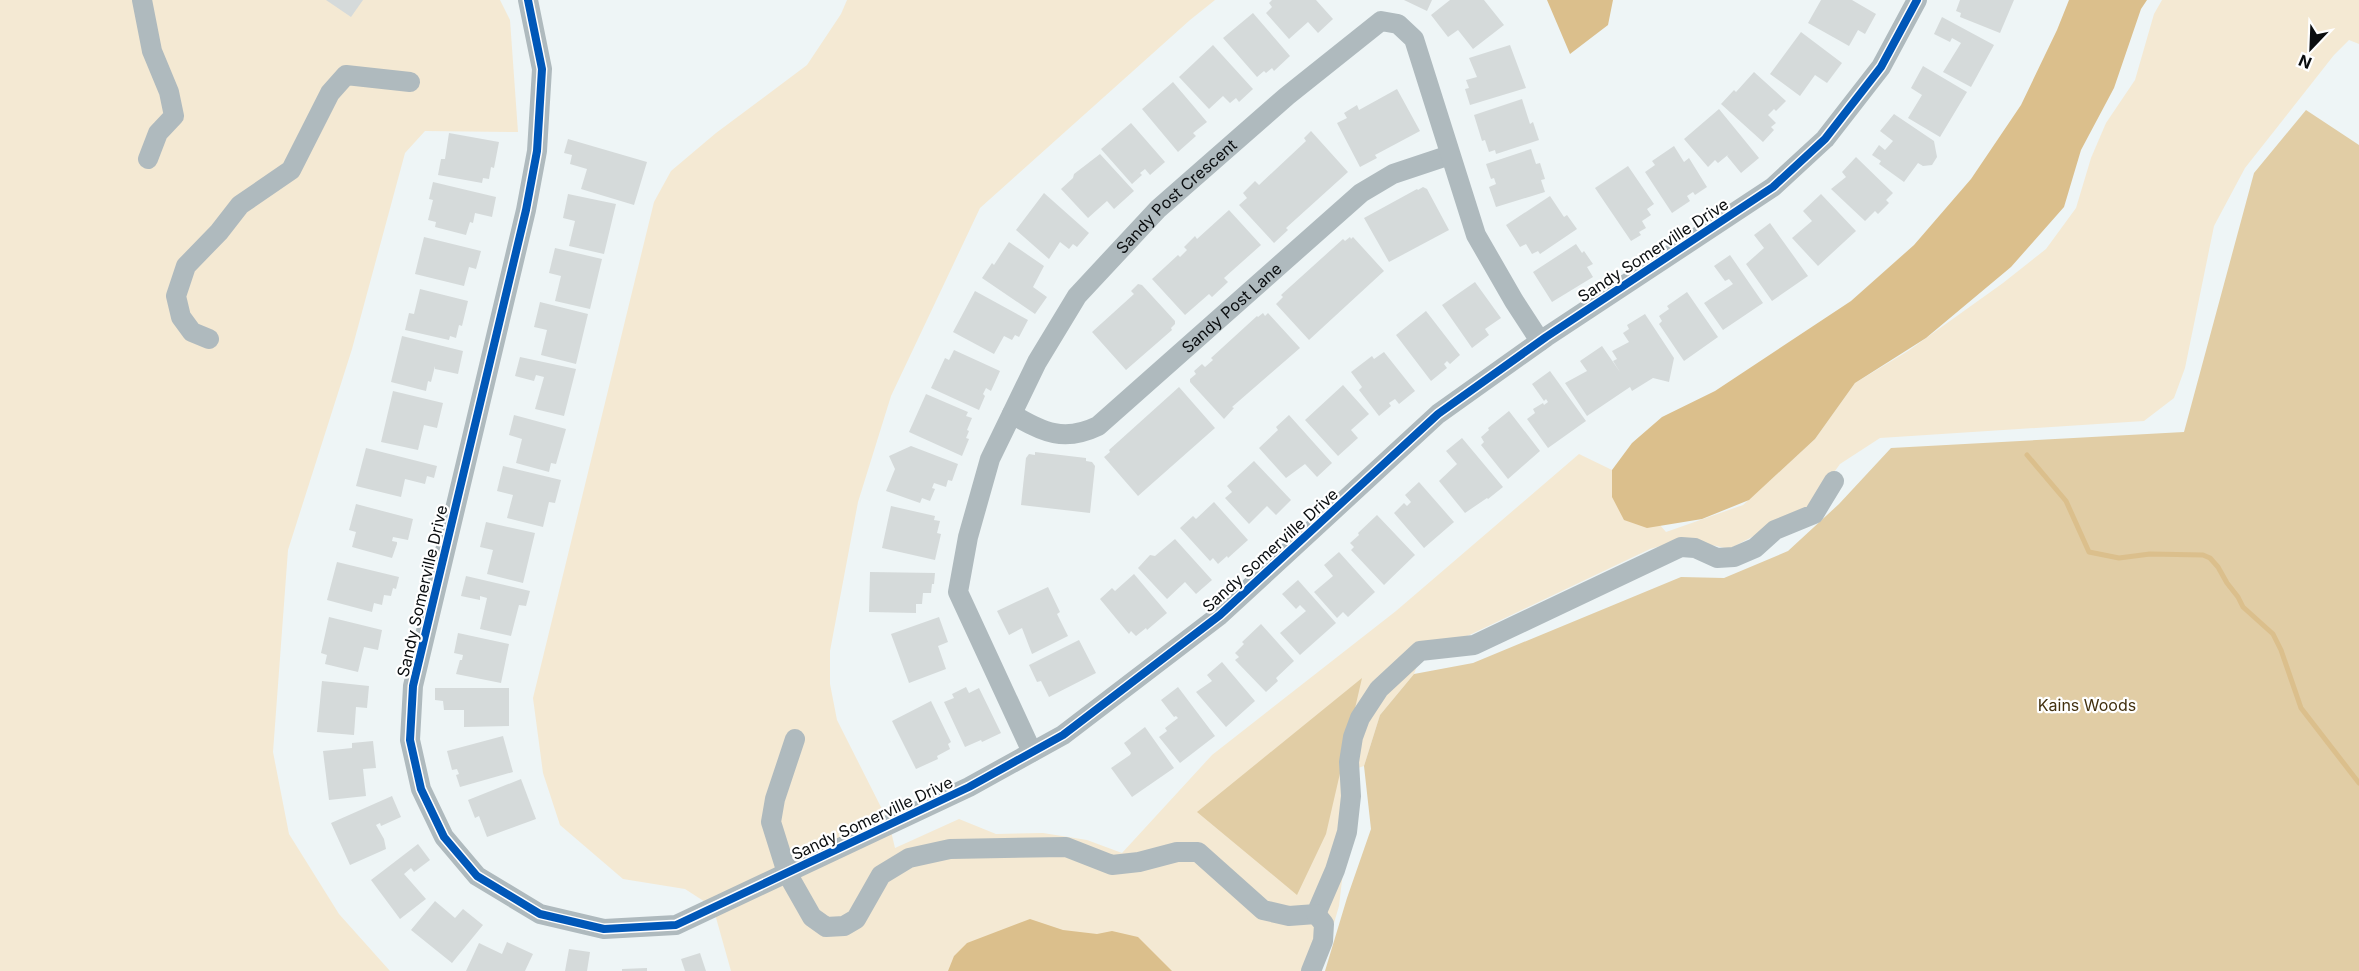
<svg xmlns="http://www.w3.org/2000/svg" width="2359" height="971" font-family="Inter,sans-serif">
  <style>
    .green { fill: #f4e9d3 }
    .forest { fill: #e1cda5 }
    .water { fill: #dbbf8c }
    .lines { fill: none; stroke-linecap: round; stroke-linejoin: round }
    .stream { stroke: #dbbf8c; stroke-width: 5 }
    .building { fill: #d5dada }
    .minor { stroke: #afbabe; stroke-width: 20 }
    .cycleway-casing { stroke: #fff; stroke-width: 11 }
    .cycleway { stroke: #0057b8; stroke-width: 8 }
    .labels { text-anchor: middle; dominant-baseline: central; stroke-width: 4.5; stroke-linejoin: round; paint-order: stroke }
    .street-label { font-size: 16px; fill: #0a0d0f; stroke: #fff }
    .park-label { font-size: 16px; fill: #42300f; stroke: #fff }
  </style>
  <rect width="100%" height="100%" fill="#eef5f6"/>
  <path class="green" d="M0,0H500L510,20L518,132L425,131L405,153L352,349L288,550L273,752L289,834L339,914L390,971H0Z
    M847,0H1215L1190,20L980,208L891,396L858,502L830,651V684L837,720L889,823L895,848L959,819L996,834L1043,833L1087,840L1122,853L1212,755L1396,611L1579,454L1612,470L1666,532L1743,505L1815,439L1855,383L1908,351L2003,283L2046,249L2076,208L2091,158L2106,123L2135,80L2154,14L2162,0H2359V44L2349,40L2334,55L2245,168L2214,226L2185,368L2174,398L2144,421L1880,438L1840,464L1809,507L1729,549L1686,539L1650,549L1459,640L1426,642L1414,674L1380,715L1364,766L1355,769L1339,906L1320,971H731L713,907L685,889L623,879L560,825L543,773L533,698L654,202L671,171L716,133L807,65L841,14Z"/>
  <path class="forest" d="M2306,110L2359,145V971H1325L1347,898L1371,829L1364,766L1380,715L1414,674L1473,663L1681,577L1724,578L1788,551L1839,504L1891,448L2184,432L2254,173Z
    M1362,678L1326,834L1297,895L1197,812Z"/>
  <path class="water" d="M1547,0H1613L1608,25L1570,54Z
    M2069,0H2147L2141,9L2114,88L2081,150L2064,207L2011,267L1926,338L1855,383L1815,439L1749,500L1702,519L1647,528L1624,520L1612,497V470L1632,443L1662,417L1715,391L1851,301L1914,245L1971,179L2021,105L2057,30Z
    M1030,919L1063,930L1097,934L1112,931L1138,937L1172,971H948L954,956L967,943Z"/>
  <g class="lines">
    <path class="stream" d="M2027,455L2066,501L2089,552L2119,558L2150,554L2203,555L2210,558L2218,567L2227,583L2238,597L2243,607L2273,634L2281,650L2301,708L2359,783"/>
  </g>
  <path class="building" d="M326,0H363L351,17Z
    M1272,0H1316L1333,19L1318,33L1308,22L1289,39L1266,13L1272,7L1269,3Z
    M1404,0H1432L1427,11Z
    M1450,0H1484L1504,25L1473,49L1458,30L1448,37L1431,15Z
    M1821,0H1852L1876,14L1865,34L1858,30L1849,46L1808,23Z
    M1960,0H2014L2000,33L1960,17L1961,13L1956,11Z
    M1253,13L1290,56L1274,71L1272,68L1266,73L1264,71L1257,77L1223,38Z
    M1942,17L1994,45L1971,87L1943,72L1961,43L1952,38L1950,42L1934,34Z
    M1801,32L1842,63L1827,83L1815,75L1800,96L1770,74Z
    M1213,45L1253,89L1239,102L1236,98L1230,103L1223,96L1209,109L1179,77Z
    M1510,45L1526,88L1470,105L1465,89L1469,88L1466,80L1477,77L1469,58Z
    M1923,66L1967,92L1940,137L1908,118L1922,95L1911,88Z
    M1754,72L1786,101L1776,111L1774,109L1768,115L1776,123L1771,127L1774,130L1763,142L1721,104L1734,90L1736,92Z
    M1173,82L1207,122L1193,133L1196,136L1178,152L1142,109Z
    M1397,89L1420,131L1375,155L1377,158L1360,167L1337,123L1347,118L1344,113L1357,105L1359,110Z
    M1522,99L1530,124L1533,122L1539,140L1496,154L1495,150L1489,152L1485,140L1482,141L1474,115Z
    M1719,109L1759,158L1741,173L1727,156L1729,154L1718,163L1715,160L1708,167L1684,139Z
    M1894,114L1934,141L1937,157L1932,165L1923,166L1918,163L1904,182L1879,164L1881,161L1872,155L1879,145L1885,150L1893,141L1880,131Z
    M1131,123L1165,162L1150,175L1145,169L1140,173L1142,175L1132,184L1101,149Z
    M1311,131L1348,172L1286,228L1288,230L1274,243L1239,205L1247,198L1243,193L1255,181L1259,185L1306,141L1304,138Z
    M449,133L499,142L494,168L491,167L489,179L483,178L482,183L438,175L441,159H445Z
    M568,139L647,162L634,205L581,189L587,169L570,164L572,155L564,153Z
    M1674,146L1684,162L1689,158L1707,187L1695,195L1693,192L1687,196L1690,201L1672,213L1645,172L1655,165L1652,161Z
    M1531,149L1536,164L1540,163L1545,179L1541,180L1545,192L1496,207L1489,187L1496,184L1494,178L1491,179L1486,164Z
    M1100,154L1134,191L1114,209L1107,201L1088,218L1061,189L1073,178L1074,174Z
    M1856,157L1893,193L1886,200L1889,203L1878,214L1875,211L1865,221L1831,189L1846,177L1842,172Z
    M1628,166L1654,204L1647,209L1651,215L1642,221L1646,228L1639,232L1641,235L1631,241L1595,188Z
    M433,182L496,197L492,217L475,213L473,223L470,222L466,235L435,227L436,222L428,220L433,200L429,199Z
    M1423,187L1427,189L1449,230L1389,262L1364,218L1417,189L1418,190Z
    M1044,193L1089,233L1077,247L1073,244L1069,249L1060,242L1049,259L1016,230Z
    M568,194L616,204L604,254L569,246L575,221L563,218Z
    M1821,194L1856,231L1818,266L1792,238L1812,221L1803,211Z
    M1550,196L1564,217L1567,215L1577,229L1540,254L1538,251L1532,254L1526,244L1520,247L1506,225Z
    M1229,210L1261,245L1224,278L1228,282L1212,297L1209,294L1185,315L1152,279L1178,255L1180,257L1187,250L1184,247L1195,236L1197,239Z
    M1770,223L1808,276L1772,301L1746,264L1764,248L1754,235Z
    M424,237L481,251L476,269L469,267L464,286L415,274Z
    M1350,237L1351,239L1353,237L1384,271L1309,340L1276,304L1283,297L1281,295L1343,239L1345,241Z
    M1009,242L1044,266L1033,287L1047,297L1035,314L982,278L992,263L994,265Z
    M1576,244L1582,253L1584,251L1593,264L1587,267L1593,277L1552,302L1533,272Z
    M555,248L602,259L590,309L555,301L561,276L549,273Z
    M1730,255L1763,303L1723,330L1704,303L1733,284L1729,279L1725,281L1714,266Z
    M1475,282L1501,318L1485,329L1489,335L1472,348L1442,305Z
    M1138,284L1142,285L1175,321V324L1171,328L1172,330L1126,370L1092,332L1134,294L1131,291Z
    M420,289L468,301L462,326L459,325L456,338L450,336L449,340L405,330L409,313L414,314Z
    M975,291L1028,320L1019,337L1015,335L1012,340L1004,336L994,354L953,332Z
    M1687,292L1718,337L1684,361L1659,324L1662,321L1659,316L1669,309L1667,306Z
    M540,302L588,314L576,364L541,355L547,330L534,327Z
    M1426,311L1460,355L1450,364L1447,361L1444,364L1447,368L1431,381L1396,335Z
    M1263,313L1265,316L1268,313L1300,348L1232,407L1234,408L1224,419L1190,382V379L1196,374L1194,371L1202,364L1205,367L1213,360L1211,358L1257,316L1258,317Z
    M1645,314L1674,358L1669,382L1653,378L1632,391L1630,387L1587,416L1565,383L1587,371L1580,361L1602,346L1620,372L1613,361L1617,359L1612,351L1629,342L1623,333L1629,329L1627,325Z
    M402,336L463,351L458,374L435,369V366L431,382L428,381L426,391L391,382Z
    M954,350L1000,371L991,391L986,388L983,394L985,396L979,410L931,388L945,358L949,360Z
    M1384,352L1415,391L1399,404L1395,399L1389,403L1391,406L1379,416L1359,390L1362,387L1351,372L1372,356L1374,359Z
    M520,357L576,369L564,416L535,409L544,377L536,375L534,381L515,376Z
    M1550,371L1586,421L1548,448L1527,419L1535,413L1533,409L1543,403L1544,405L1548,402L1546,399L1544,401L1532,384Z
    M1343,385L1369,414L1351,430L1358,438L1338,456L1305,420Z
    M1179,387L1215,428L1138,496L1104,457L1110,452L1109,450Z
    M393,391L443,403L437,428L424,425L418,450L381,442Z
    M926,394L968,412L966,416L972,418L967,430L969,431L966,438L969,439L962,456L909,432Z
    M1509,411L1540,451L1508,479L1481,445L1484,442L1481,437L1489,430L1488,428Z
    M514,415L566,429L556,464L551,463L549,472L516,463L522,439L509,435Z
    M1289,415L1332,463L1317,477L1305,464L1286,478L1259,448L1278,430L1276,427Z
    M1462,438L1503,487L1488,499L1487,498L1465,513L1439,481L1457,464L1446,451Z
    M911,446L958,464L952,481L948,480L946,487L934,483L932,488L935,489L930,501L922,498L920,503L886,491L895,469L889,456Z
    M366,448L437,466L434,478L427,476L425,484L405,479L401,497L356,486Z
    M1035,452L1086,458V461L1092,462L1095,466L1090,513L1021,505L1026,458L1029,454L1035,455Z
    M1254,461L1291,500L1276,515L1267,506L1249,524L1225,498L1232,492L1227,486Z
    M503,466L561,480L555,503L549,502L543,527L507,518L513,495L497,491Z
    M1419,482L1454,522L1424,548L1394,513L1404,503L1407,506L1411,502L1405,495Z
    M1214,502L1248,540L1228,558L1227,556L1218,564L1213,558L1210,561L1180,528L1193,516L1196,519Z
    M356,504L413,519L408,540L393,537L392,541L397,542V544L392,558L352,547L356,532L349,530Z
    M891,506L935,516L934,520L940,521L937,533L941,534L935,560L882,548Z
    M1377,515L1415,555L1384,585L1351,550L1354,547L1350,543L1359,535L1358,533Z
    M486,522L535,533L523,583L487,574L493,550L480,547Z
    M1175,539L1212,580L1196,594L1185,582L1167,599L1138,568L1150,555L1155,556Z
    M1339,552L1375,592L1348,617L1343,612L1337,618L1314,592L1333,576L1324,565Z
    M337,562L399,577L396,589L393,588L391,596L384,595L382,605L374,603L372,612L327,600Z
    M870,572L935,573L934,584H932L931,593H923L922,604H916V613L869,612Z
    M1134,574L1167,613L1147,630L1146,628L1136,636L1131,631L1129,634L1100,599L1112,588L1115,591Z
    M466,576L530,591L526,606L519,605L511,636L480,629L487,598L480,596V600L461,596Z
    M1298,580L1336,623L1300,655L1280,633L1306,611L1300,605L1296,609L1282,594Z
    M1048,587L1060,612L1057,614L1068,636L1032,654L1022,628L1009,635L997,611Z
    M329,617L382,630L378,650L364,647L358,672L325,664L327,655L321,653Z
    M939,617L948,642L938,646L946,669L909,683L891,634Z
    M1261,624L1294,661L1276,678L1278,681L1266,692L1235,660L1239,657L1235,653L1244,644L1242,642Z
    M458,633L509,644L501,683L456,674L460,660H462L463,655L454,653Z
    M1079,640L1096,673L1049,697L1041,681L1037,682L1029,665Z
    M1222,662L1255,701L1226,727L1196,692L1212,681L1207,675Z
    M322,681L369,686L367,708L356,707L354,735L317,732Z
    M966,687L969,693L979,688L1001,733L982,742L981,740L965,747L944,702L954,698L952,694Z
    M1178,687L1215,736L1180,763L1159,737L1167,731L1165,728L1178,718L1176,716L1174,717L1161,700Z
    M435,688H509V726L464,727V710H444L443,701L435,700Z
    M931,701L951,742L948,744L950,749L937,756L938,759L916,769L892,721Z
    M1145,727L1174,768L1132,797L1111,768L1130,755L1131,753L1124,743Z
    M503,736L513,772L460,787L456,775L459,774L457,769L452,770L447,751Z
    M373,741L376,768L363,769L366,796L329,800L323,751L352,748V743Z
    M521,779L536,819L487,837L479,816L475,818L468,800Z
    M392,796L401,817L381,826L380,823L376,825L384,839L386,849L350,865L331,823Z
    M418,844L430,860L414,872L411,868L404,874L426,899L400,919L371,880Z
    M435,901L455,918L463,909L483,925L452,963L411,930Z
    M507,942L533,954L525,971H466L479,943L502,954Z
    M569,949L590,952L587,971H565Z
    M700,953L706,971H685L681,959Z
    M647,968V971H622V969Z"/>
  <g class="lines">
    <g class="minor">
      <path d="M142,0L152,51L169,92L174,116L158,133L148,159"/>
      <path d="M528,0L542,69L537,151L526,210L413,686L410,740L421,789L444,837L477,876L540,914L604,929L676,925L969,787L1063,735L1220,615L1438,414L1546,337L1773,187L1825,139L1881,67L1917,0"/>
      <path d="M209,339L192,332L181,317L176,296L186,266L219,232L240,205L291,170L330,93L346,75L410,82"/>
      <path id="s1" d="M1012,414C1043,433 1065,442 1098,426L1361,193L1393,174L1450,155"/>
      <path d="M795,739L775,799L771,822L787,873L812,917L826,927L844,926L856,919L881,875L909,858L950,849L1066,847L1112,865L1139,862L1177,852H1198L1263,910L1289,916L1316,914L1335,870L1347,832L1351,796L1349,762L1353,737L1360,718L1379,689L1420,651L1474,645L1681,547L1695,548L1717,558L1734,557L1755,548L1775,530L1814,514L1834,481"/>
      <path id="s2" d="M1032,752L958,592L968,537L990,459L1037,362L1077,296L1158,209L1287,96L1381,21L1398,24L1414,39L1476,235L1514,301L1540,341"/>
      <path d="M1311,971L1323,941L1324,924L1316,914"/>
    </g>
    <g class="cycleway-casing">
      <path id="cycleway" d="M528,0L542,69L537,151L526,210L413,686L410,740L421,789L444,837L477,876L540,914L604,929L676,925L969,787L1063,735L1220,615L1438,414L1546,337L1773,187L1825,139L1881,67L1917,0"/>
    </g>
    <use href="#cycleway" class="cycleway"/>
  </g>
  <g class="labels">
    <g class="street-label">
      <text stroke="none"><textPath href="#s2" startOffset="639">Sandy Post Crescent</textPath></text>
      <text transform="translate(1653 250) rotate(-33)">Sandy Somerville Drive</text>
      <text stroke="none"><textPath href="#s1" startOffset="270">Sandy Post Lane</textPath></text>
      <text transform="translate(1270 550) rotate(-42)">Sandy Somerville Drive</text>
      <text transform="translate(422 591) rotate(-77)">Sandy Somerville Drive</text>
      <text transform="translate(872 818) rotate(-25)">Sandy Somerville Drive</text>
    </g>
    <g class="park-label">
      <text x="2087" y="705">Kains Woods</text>
    </g>
  </g>
  <g transform="translate(2311 48) rotate(203)" stroke="#ffffff" stroke-width="4.5" paint-order="stroke">
  <path d="M0-4.5L10 22L0 15L-10 22Z" fill="#0a0d0f"/>
  <text y="-9" font-size="16" font-weight="bold" text-anchor="middle" fill="#0a0d0f">N</text>
  </g>
</svg>
